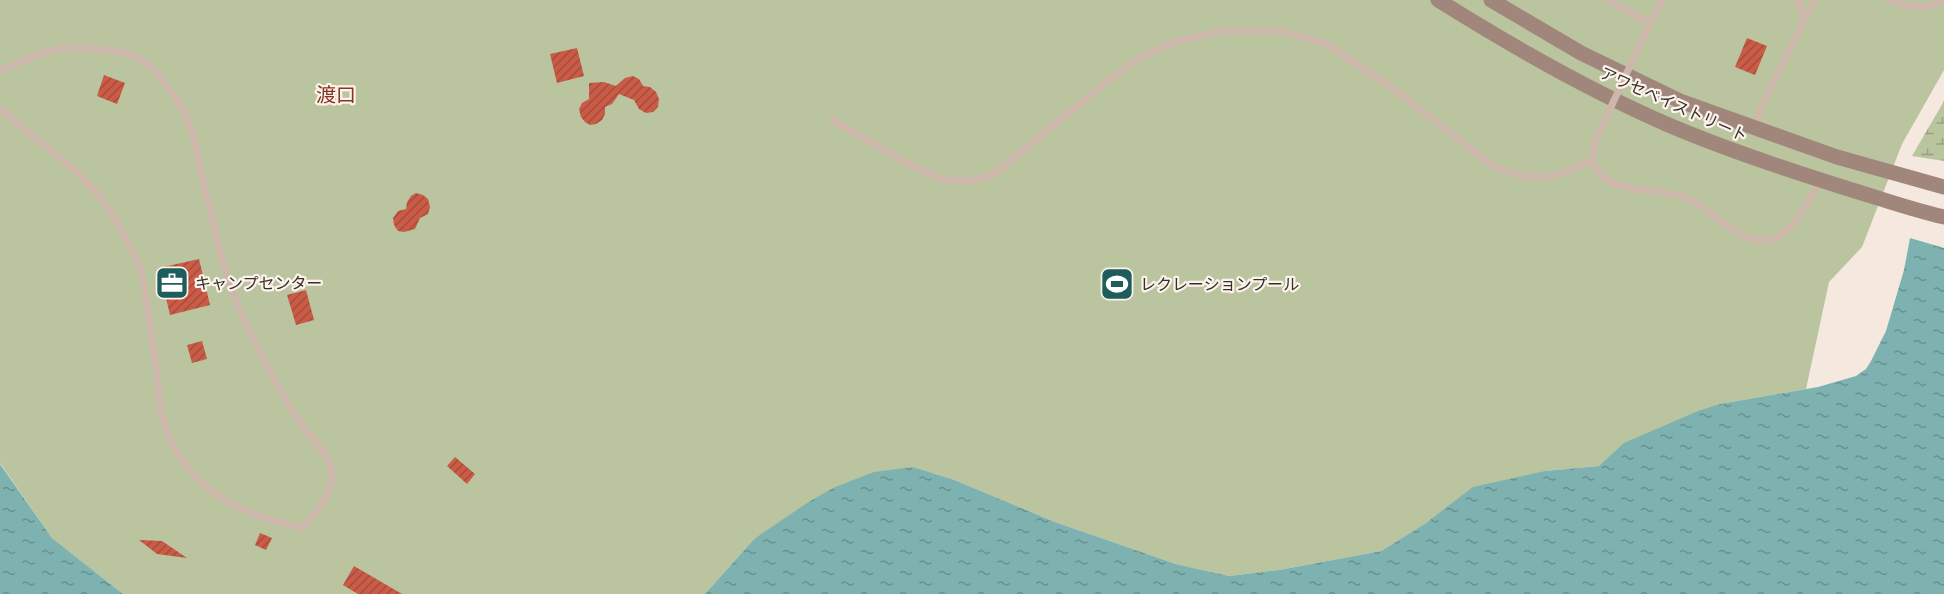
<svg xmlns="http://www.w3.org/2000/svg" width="1944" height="594" font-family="Manrope,'Noto Sans JP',sans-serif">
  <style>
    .wetland { fill: url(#wetland-marsh) }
    .green { fill: #bac49e }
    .water { fill: url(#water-ripples) }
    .building { fill: url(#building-hatch) }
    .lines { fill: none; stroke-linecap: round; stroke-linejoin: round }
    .service { stroke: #cdb7aa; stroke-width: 7 }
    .secondary { stroke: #a1867b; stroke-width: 15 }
    .service-bridge { stroke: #cdb7aa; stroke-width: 7 }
    .labels { text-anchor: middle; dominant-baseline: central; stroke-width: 4.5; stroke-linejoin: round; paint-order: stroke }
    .street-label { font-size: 16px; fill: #3a2e2a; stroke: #fbf3ec }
    .poi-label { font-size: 16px; fill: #3a2e2a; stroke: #fbf3ec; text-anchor: start }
    .quarter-label { font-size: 20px; fill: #8c3120; stroke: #fbf3ec }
  </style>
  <defs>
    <pattern id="wetland-marsh" width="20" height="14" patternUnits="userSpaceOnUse" patternTransform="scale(1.5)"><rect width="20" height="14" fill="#bac49e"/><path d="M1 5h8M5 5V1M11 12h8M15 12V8" fill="none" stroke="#98a081"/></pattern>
    <pattern id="water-ripples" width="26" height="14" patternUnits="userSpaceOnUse" patternTransform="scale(1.5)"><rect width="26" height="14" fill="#7db2b0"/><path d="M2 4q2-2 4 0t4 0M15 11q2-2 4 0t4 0" fill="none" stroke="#67918f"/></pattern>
    <pattern id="building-hatch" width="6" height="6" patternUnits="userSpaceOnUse" patternTransform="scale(1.5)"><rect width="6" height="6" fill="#ca5c47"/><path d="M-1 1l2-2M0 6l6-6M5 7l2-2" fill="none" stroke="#a54c3b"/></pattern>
  </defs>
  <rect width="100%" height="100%" fill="#f4e8df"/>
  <path class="wetland" d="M1944,101V161L1912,156Z"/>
  <path class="green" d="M0,0H1944V70L1902,144L1862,247L1829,282L1806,389L1720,404L1612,456L1599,466L1545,471L1426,523L1381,551L1279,570L1229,576L1176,564L1055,522L952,479L913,467L754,539L705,594H123L52,538L0,463Z"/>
  <path class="water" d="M1910,238L1944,248V594H705L754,539L807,503L833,488L874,472L913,467L952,479L1055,522L1176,564L1229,576L1279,570L1381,551L1426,523L1473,487L1545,471L1599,466L1624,443L1698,411L1720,404L1818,387L1856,376L1866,369L1871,361L1886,331L1904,270Z
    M0,464L52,538L123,594H0Z"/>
  <path class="building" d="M1747,38L1767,46L1755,75L1735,67Z
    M577,48L584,76L557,83L550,54Z
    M104,75L125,83L117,104L97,96Z
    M633,76L639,79L643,86L650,87L656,92L659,99L658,107L653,112L646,113L639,109L634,100L619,94L612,104L605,107V114L602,120L596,124L590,125L585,122L581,117L579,109L582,103L589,99V83L604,82L616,86L625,78Z
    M416,193L423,195L428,199L430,207L428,214L420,218L415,229L404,232L398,231L394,225L393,218L398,211L406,209L407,202L411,196Z
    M199,259L210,305L170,315L159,268Z
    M306,290L314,320L296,325L287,295Z
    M202,341L207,359L192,363L187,345Z
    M455,457L475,474L467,484L447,466Z
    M260,533L272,538L266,550L255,545Z
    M139,540L162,541L187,558L157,554Z
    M354,566L402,594H358L343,585Z"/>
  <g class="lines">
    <path class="service" d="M1608,0L1650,23L1662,0
      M1888,0C1908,7 1924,11 1944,0
      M1805,19L1815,0
      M0,71C21,62 45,49 69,48C82,47 120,50 132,55C154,64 181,101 189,123C195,137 197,153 200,167C213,218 221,271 244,319C261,355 279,390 300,423C310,438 329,453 332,472C334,493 315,513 304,528C236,514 183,487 162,417C159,407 159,395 158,385C156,367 153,349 151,331C147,309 146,283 138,263C127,239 114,213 96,192C69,160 31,137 0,108
      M833,120L905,162L943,180L970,181L993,175L1105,83L1140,58L1177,41L1223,31H1280L1327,44L1398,92L1494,167L1522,176L1545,177L1566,172L1592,160
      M1604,122C1600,130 1595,138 1594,147C1584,198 1659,185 1689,199C1716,212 1744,251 1776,238C1795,230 1810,198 1820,181
      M1754,129L1760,110L1801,27L1803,13L1797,0"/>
    <path class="secondary" d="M1438,0C1513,47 1590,91 1671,126C1730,151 1791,171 1852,190C1882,199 1913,210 1944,217
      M1491,0L1581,53L1680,101L1837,157L1944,187"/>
    <path class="service-bridge" d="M1604,122L1650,23"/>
  </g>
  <defs>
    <g id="office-square" transform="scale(1.725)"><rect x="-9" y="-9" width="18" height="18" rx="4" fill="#1d5d5c" stroke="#fbf3ec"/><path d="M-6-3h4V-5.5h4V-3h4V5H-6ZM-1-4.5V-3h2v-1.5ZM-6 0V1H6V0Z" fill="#fff"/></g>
    <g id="stadium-square" transform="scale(1.725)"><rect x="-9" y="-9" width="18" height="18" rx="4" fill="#1d5d5c" stroke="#fbf3ec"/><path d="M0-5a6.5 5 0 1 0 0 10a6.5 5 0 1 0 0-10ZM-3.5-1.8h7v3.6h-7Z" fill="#fff"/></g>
  </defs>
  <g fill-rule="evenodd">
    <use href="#office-square" x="172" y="283"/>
    <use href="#stadium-square" x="1117" y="284"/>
  </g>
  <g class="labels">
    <g class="street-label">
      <text transform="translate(1674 104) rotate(24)">アワセベイストリート</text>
    </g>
    <g class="poi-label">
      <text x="195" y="283">キャンプセンター</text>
      <text x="1140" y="284">レクレーションプール</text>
    </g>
    <g class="quarter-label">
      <text x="336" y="94">渡口</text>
    </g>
  </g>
</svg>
